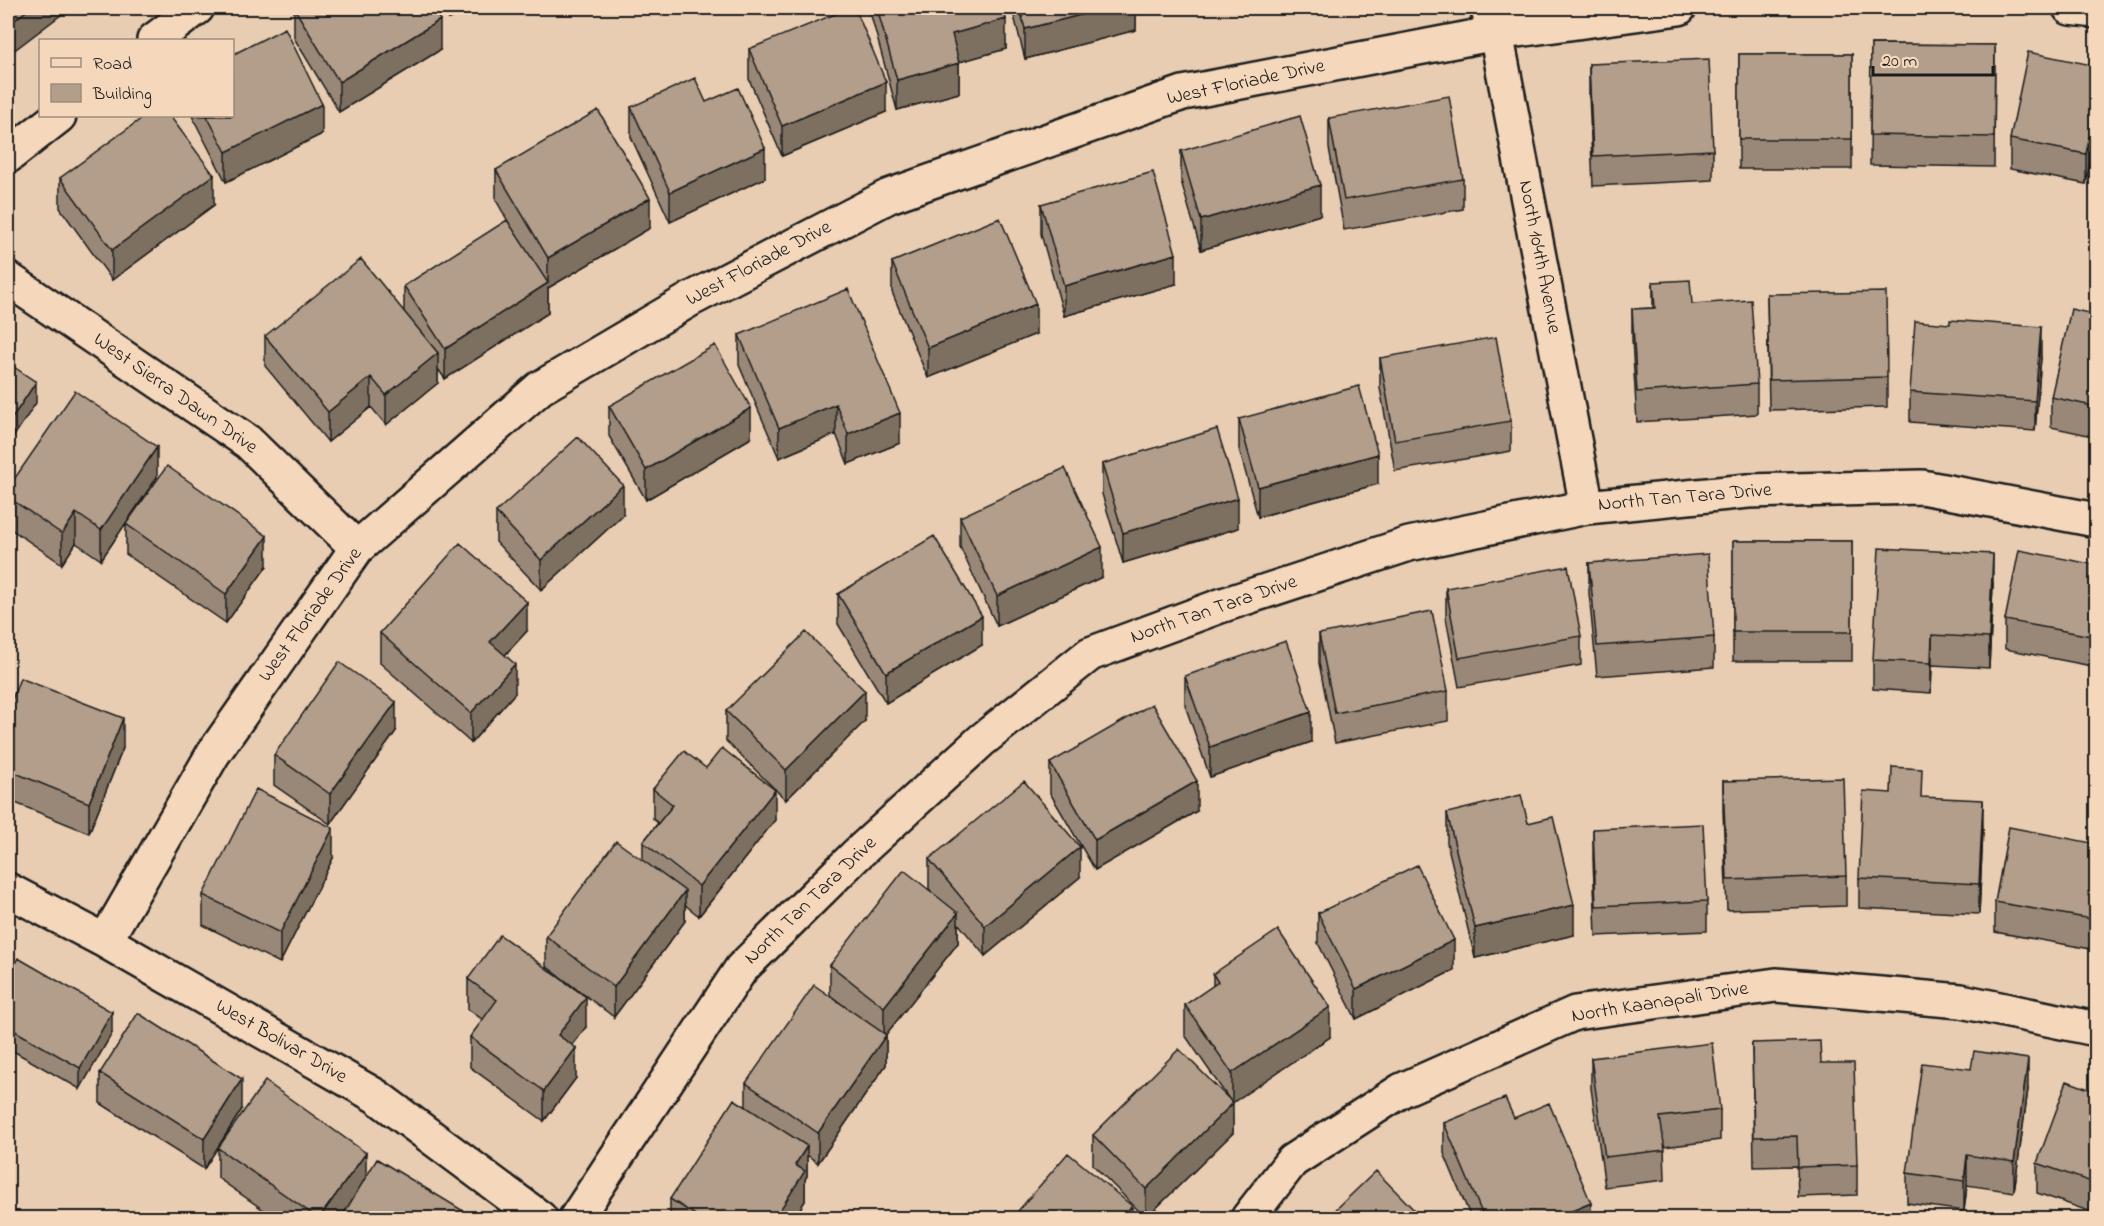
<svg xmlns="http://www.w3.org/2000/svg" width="2104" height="1226" font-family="'Indie Flower',sans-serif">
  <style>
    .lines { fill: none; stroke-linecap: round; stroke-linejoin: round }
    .street-casing { stroke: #1c1c1c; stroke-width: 38 }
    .street { stroke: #f5d8bc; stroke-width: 33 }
    .wall { fill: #998878; stroke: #1c1c1c; stroke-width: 1.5 }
    .shaded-wall { fill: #7d6f61; stroke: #1c1c1c; stroke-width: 1.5 }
    .building { fill: #b29e8b; stroke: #1c1c1c; stroke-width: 1.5 }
    .labels { text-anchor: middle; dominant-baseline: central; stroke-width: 5; stroke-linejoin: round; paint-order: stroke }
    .street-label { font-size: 20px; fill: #1c1c1c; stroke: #f5d8bc }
  </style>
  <rect width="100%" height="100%" fill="#e8cdb2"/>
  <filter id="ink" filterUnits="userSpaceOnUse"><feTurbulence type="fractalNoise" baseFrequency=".0167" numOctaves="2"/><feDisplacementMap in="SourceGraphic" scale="12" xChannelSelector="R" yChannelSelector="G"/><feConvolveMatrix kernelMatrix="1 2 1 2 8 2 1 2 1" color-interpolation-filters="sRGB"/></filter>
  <g filter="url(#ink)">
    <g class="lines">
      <g class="street-casing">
        <path id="street" d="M1487,8L1496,33L1587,507
          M2070,8L2096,11
          M154,40L197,8
          M8,156L59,116
          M8,279L248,442L357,548
          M8,890L105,941L376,1096L540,1218
          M105,941L213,754L357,548L540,388L691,299L889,196L1183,93L1496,33L1679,8
          M576,1218L741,969L856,855L982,740L1090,654L1220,606L1409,544L1587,507L1748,491L1922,487L2096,520
          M1248,1218L1292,1161L1402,1090L1575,1013L1776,985L1961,1001L2096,1029"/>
      </g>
      <use href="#street" class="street"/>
    </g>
    <path class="wall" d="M294,8L440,50L339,112L294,38Z
      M443,8H472L449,19Z
      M869,8H1003L1006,49L959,62V93L897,110Z
      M1012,8H1136V30L1025,59Z
      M1871,44L1995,45L1994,167L1870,165Z
      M749,49L886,112L782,156L749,79Z
      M1739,54H1852V169H1739Z
      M1589,64L1713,150V180L1593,186L1589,94Z
      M2097,66V159L2091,158L2086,184L2010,169V139Z
      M706,102L765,178L670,222L631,137V107Z
      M192,116H232L322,134L226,182Z
      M1329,118L1463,179V209L1344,230L1329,148Z
      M1181,151L1320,215L1201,250L1181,181Z
      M496,170L650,228L548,288V313L445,379L438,369V383L386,425L371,407L328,442L265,366V336L404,311V286L510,225L496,200Z
      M60,178L214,205L112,280L60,208Z
      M1041,204L1176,284L1064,316L1041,234Z
      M892,262L1036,334L928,378L892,292Z
      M1653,282L1692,304L1757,384V414L1637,422L1632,339V309L1653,308Z
      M1767,294L1887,377V407L1769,410Z
      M2097,315V437L2051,427V397Z
      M739,335L900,443L848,464L836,434L779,458L739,365Z
      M2041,357L2035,431L1910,422V392Z
      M1380,358L1511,421V451L1395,471L1380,388Z
      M609,406L751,438L646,500L609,436Z
      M1239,419L1378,484L1258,517L1239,449Z
      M1102,464L1238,528L1123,563L1102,494Z
      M157,477L101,560L76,543L62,564L8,527V488Z
      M496,512L623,515L541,590L496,542Z
      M960,517L1102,577L997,626L960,547Z
      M126,524L267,566L226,623L126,554Z
      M1733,541H1852V661H1733Z
      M1589,563L1714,637V667L1597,676L1589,593Z
      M2097,565V667L2005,649V620Z
      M1993,584L1989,668L1932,665L1931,693L1873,689V660Z
      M1446,588L1581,636V665L1459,687L1446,618Z
      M838,594L982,645L886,703L838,624Z
      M527,631L505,655L515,693L471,743L380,663V633Z
      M1319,634L1448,691V721L1335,743L1319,663Z
      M1185,676L1311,742L1210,777L1185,705Z
      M8,711L123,748L89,833L8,800Z
      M726,711L865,721L786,800L726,741Z
      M396,731L330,824L274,785V755Z
      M1050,763L1197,811L1095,870L1050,793Z
      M706,768L775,820L699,916L685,905V921L614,1017L546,966V936L643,860V842L658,823L653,819V789Z
      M1723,781L1846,876V906L1727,910L1723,811Z
      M1922,798L1983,830L1979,914L1859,908V878Z
      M1447,813L1528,823L1574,935L1475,958L1447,843Z
      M1593,829L1707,901V931L1596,936L1593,859Z
      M2097,844V950L1995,932V902Z
      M333,858L280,963L203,925V895Z
      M929,859L1080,877L985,956L958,923V943L886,1034V1065L818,1163L807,1155V1176L805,1179V1201L794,1218H670V1199L746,1107V1083L844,1006L830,995V965L931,891L929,889Z
      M1318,913L1454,970L1356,1019L1318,943Z
      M1213,974L1330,1037L1232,1102L1233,1133L1146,1218L1093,1165V1135L1229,1099L1185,1035V1005L1213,986Z
      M8,976L112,1033L80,1089L8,1048Z
      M468,979L586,1027L572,1046L576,1078L544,1121L470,1067V1037L483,1020L468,1009Z
      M1752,1043L1821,1063L1857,1165V1195L1798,1197L1797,1166L1754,1167Z
      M1591,1058L1720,1110V1140L1664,1147L1665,1180L1605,1187L1591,1088Z
      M100,1073L242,1109L204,1169L100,1103Z
      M2028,1089L2014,1192L1967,1185L1964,1211L1907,1203V1173Z
      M2097,1092V1214L2037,1193V1163Z
      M1514,1118L1591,1218H1471L1444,1153V1123Z
      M218,1148L366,1178L475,1218H275L218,1178Z"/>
    <path class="shaded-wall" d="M30,8H70L8,55V25Z
      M449,8H472L449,19Z
      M1108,8H1136V30L1025,59V29Z
      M1151,8H1162L1151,10Z
      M1209,8H1221L1209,10Z
      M1006,19V49L952,64V34Z
      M440,20V50L339,112V82Z
      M959,63V93L897,110V80Z
      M886,82V112L782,156V126Z
      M322,104V134L226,182V152Z
      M2091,128V158L2086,184V154Z
      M765,148V178L670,222V192Z
      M214,175V205L112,280V250Z
      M1320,185V215L1201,250V220Z
      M650,198V228L548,288V313L445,379V349L548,283V258Z
      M1176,254V284L1064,316V286Z
      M1036,304V334L928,378V348Z
      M2041,327V357L2035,431V401Z
      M438,353V383L386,425V395Z
      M371,377V407L328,442V412Z
      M36,382V403L8,445V424Z
      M836,404V434L779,458V428Z
      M751,408V438L646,500V470Z
      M900,413V443L848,464V434Z
      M157,447V477L101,560V530Z
      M1378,454V484L1258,517V487Z
      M623,485V515L541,590V560Z
      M1238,498V528L1123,563V533Z
      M76,513V543L62,564V534Z
      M267,536V566L226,623V594Z
      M1102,547V577L997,626V596Z
      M1993,554V584L1989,668V638Z
      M527,602V631L490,671V642Z
      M982,616V645L886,703V673Z
      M1932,635V665L1931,693V663Z
      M10,662V691L8,698V668Z
      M515,664V693L471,743V713Z
      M865,691V721L786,800V770Z
      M396,702V731L330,824V794Z
      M1311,712V742L1210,777V747Z
      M123,718V748L89,833V803Z
      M1197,781V811L1095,870V840Z
      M775,790V820L699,916V886Z
      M1983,800V830L1979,914V884Z
      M333,828V858L280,963V933Z
      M1080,847V877L985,956V926Z
      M685,891V921L614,1017V987Z
      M1574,905V935L1475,958V928Z
      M958,913V943L884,1037V1007Z
      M1454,940V970L1356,1019V989Z
      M586,997V1027L558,1065V1035Z
      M1330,1007V1037L1232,1103V1073Z
      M112,1012V1033L80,1089V1068Z
      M886,1035V1065L818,1163V1133Z
      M576,1048V1078L544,1121V1091Z
      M2028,1059V1089L2014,1192V1162Z
      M242,1079V1109L204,1169V1139Z
      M1233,1103V1133L1146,1218V1189Z
      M807,1146V1176L805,1179V1201L794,1218H775L795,1165Z
      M366,1153V1183L341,1218H319Z
      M1967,1155V1185L1964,1211V1181Z
      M1591,1203V1218H1555Z
      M1132,1206V1218H1121Z"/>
    <path class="building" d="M8,8H30L8,25Z
      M294,8H432L440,20L339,82Z
      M850,8H855L886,82L782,126L749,49Z
      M877,8H1003L1006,19L952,34L959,63L897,80Z
      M1020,8H1108L1025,29Z
      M285,28L322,104L226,152L207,116H232V55Z
      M1871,44L1995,45L1994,137L1870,135Z
      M2028,52L2097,66V129L2091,128L2086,154L2010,139Z
      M1739,54H1852V139H1739Z
      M1709,59L1713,150L1593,156L1589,64Z
      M695,78L706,102L738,88L765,148L670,192L631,107Z
      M1449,96L1463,179L1344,200L1329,118Z
      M598,110L650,198L548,258L496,170Z
      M145,116H170L214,175L112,250L60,178Z
      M1300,116L1320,185L1201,220L1181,151Z
      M1153,172L1176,254L1064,286L1041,204Z
      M1000,218L1036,304L928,348L892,262Z
      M507,220L548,283L445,349L404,286Z
      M361,259L438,353L386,395L371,377L328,412L265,336Z
      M1690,280L1692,304L1751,300L1757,384L1637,392L1632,309L1655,308L1653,282Z
      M848,289L900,413L848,434L836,404L779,428L739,335Z
      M1886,292L1887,377L1769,380L1767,294Z
      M2071,309L2097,315V407L2051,397Z
      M1950,320L2041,327L2035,401L1910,392L1915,321L1950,324Z
      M1496,337L1511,421L1395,441L1380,358Z
      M715,345L751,408L646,470L609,406Z
      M8,363L36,382L8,424Z
      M1359,386L1378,454L1258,487L1239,419Z
      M75,391L157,447L101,530L76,513L62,534L8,497V488Z
      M1217,429L1238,498L1123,533L1102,464Z
      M578,437L623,485L541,560L496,512Z
      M167,466L267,536L226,594L126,524Z
      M1065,468L1102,547L997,596L960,517Z
      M934,536L982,616L886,673L838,594Z
      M1733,541H1852V632H1733Z
      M460,543L527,602L490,642L515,664L471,713L380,633Z
      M1879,548L1993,554L1989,638L1932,635L1931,663L1873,660Z
      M2019,550L2097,565V637L2005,620Z
      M1708,554L1714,637L1597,646L1589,563Z
      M1568,566L1581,636L1459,658L1446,588Z
      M1432,611L1448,691L1335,713L1319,634Z
      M806,632L865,691L786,770L726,711Z
      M1286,641L1311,712L1210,747L1185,676Z
      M8,660L10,662L8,668Z
      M339,662L396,702L330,794L274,755Z
      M20,678L123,718L89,803L8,770V711Z
      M1152,704L1197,781L1095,840L1050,763Z
      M722,748L775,790L699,886L643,842L673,805L653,789L684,751L706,768Z
      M1892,767L1922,769L1921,797L1983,800L1979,884L1859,878L1863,791L1891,793Z
      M1843,778L1846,876L1727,880L1723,781Z
      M1024,781L1080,847L985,926L929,859Z
      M256,789L333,828L280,933L203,895Z
      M1521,795L1528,823L1553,817L1574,905L1475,928L1447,813Z
      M1703,824L1707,901L1596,906L1593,829Z
      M2009,827L2097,844V920L1995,902Z
      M616,841L685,891L614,987L546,936Z
      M1417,865L1454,940L1356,989L1318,913Z
      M904,870L958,913L884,1007L830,965Z
      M1278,930L1330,1007L1232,1073L1185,1005L1218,982L1213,974Z
      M500,935L586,997L558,1035L576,1048L544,1091L470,1037L497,1000L468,979Z
      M18,958L112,1012L80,1068L8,1027V976Z
      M814,985L886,1035L818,1133L746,1083Z
      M138,1013L242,1079L204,1139L100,1073Z
      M1820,1041L1821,1063H1854L1857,1165L1798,1167L1797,1136L1754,1137L1752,1043Z
      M1712,1043L1720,1110L1660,1117L1665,1150L1605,1157L1591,1058Z
      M1179,1049L1233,1103L1146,1189L1093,1135Z
      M1974,1051L2028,1059L2014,1162L1967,1155L1964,1181L1907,1173L1922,1063L1971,1069Z
      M265,1081L366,1153L319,1218H318L218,1148Z
      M2067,1081L2097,1092V1184L2037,1163Z
      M1505,1098L1514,1118L1549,1103L1591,1203L1555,1218H1484L1444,1123Z
      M734,1099L807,1146L795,1165L805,1171L775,1218H700L670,1199Z
      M1068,1153L1132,1206L1121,1218H1012Z
      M377,1159L475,1218H341Z
      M1376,1171L1421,1217L1419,1218H1327Z"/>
  </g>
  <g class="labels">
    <g class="street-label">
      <text transform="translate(1246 83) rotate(-12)">West Floriade Drive</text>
      <text transform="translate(1539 257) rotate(79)">North 104th Avenue</text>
      <text transform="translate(759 264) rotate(-28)">West Floriade Drive</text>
      <text transform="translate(175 394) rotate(35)">West Sierra Dawn Drive</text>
      <text transform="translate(1685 498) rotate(-5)">North Tan Tara Drive</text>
      <text transform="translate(1214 610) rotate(-19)">North Tan Tara Drive</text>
      <text transform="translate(311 615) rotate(-54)">West Floriade Drive</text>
      <text transform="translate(811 901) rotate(-44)">North Tan Tara Drive</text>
      <text transform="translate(1660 1003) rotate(-9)">North Kaanapali Drive</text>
      <text transform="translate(281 1042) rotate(30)">West Bolivar Drive</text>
    </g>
  </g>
  <rect width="2104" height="1226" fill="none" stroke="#f5d8bc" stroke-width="30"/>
  <rect x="15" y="15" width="2074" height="1196" fill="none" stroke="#1c1c1c" stroke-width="2" filter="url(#ink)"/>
  <rect x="39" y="39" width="195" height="78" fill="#f5d8bc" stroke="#9e8d7c" stroke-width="1.5"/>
  <rect x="51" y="58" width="30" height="9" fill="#f5d8bc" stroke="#9e8d7c" stroke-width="1.5"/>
  <text x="93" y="69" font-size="18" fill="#1c1c1c">Road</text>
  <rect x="51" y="84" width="30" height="18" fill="#b29e8b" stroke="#9e8d7c" stroke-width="1.5"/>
  <text x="93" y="99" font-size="18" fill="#1c1c1c">Building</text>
  <path d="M1873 66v9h120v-9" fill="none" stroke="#1c1c1c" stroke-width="3"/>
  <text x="1882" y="66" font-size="18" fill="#1c1c1c" stroke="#f5d8bc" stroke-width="4.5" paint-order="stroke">20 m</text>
</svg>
